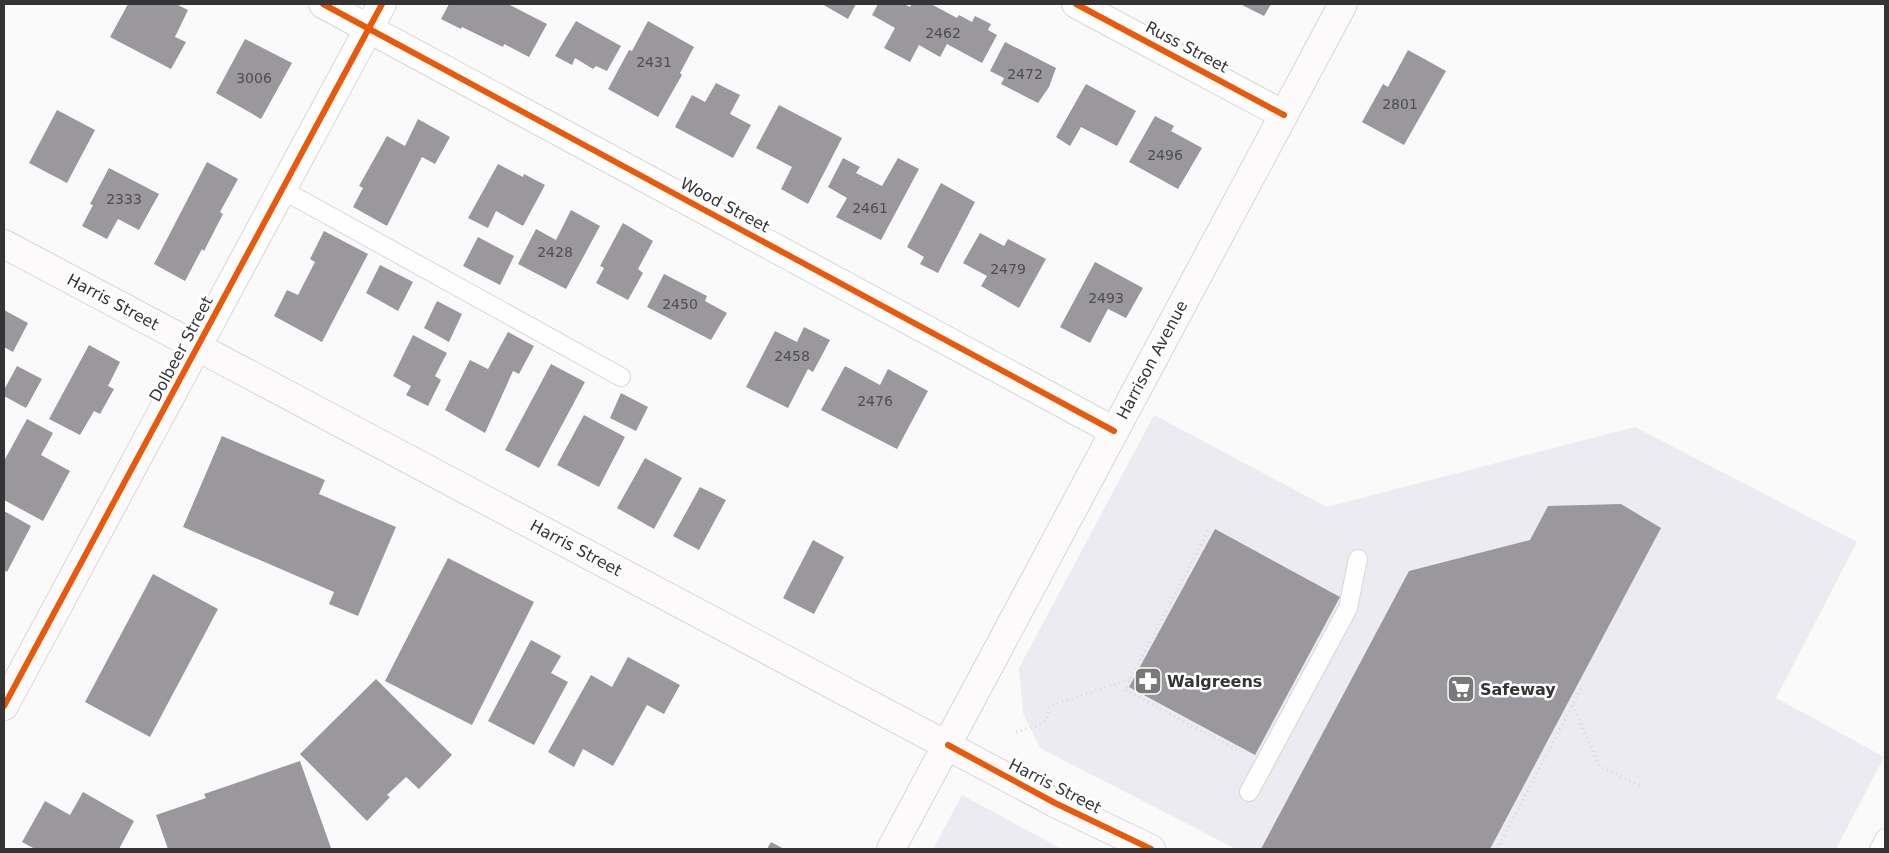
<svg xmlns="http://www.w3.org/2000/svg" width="1889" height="853" font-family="'DejaVu Sans',sans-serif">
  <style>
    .built { fill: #ebebf1 }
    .building { fill: #9a989d }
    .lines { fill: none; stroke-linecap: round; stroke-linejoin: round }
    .lane-casing { stroke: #d7d7d8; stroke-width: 20 }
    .street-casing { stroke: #d7d7d8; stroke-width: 30 }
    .secondary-casing { stroke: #d7d7d8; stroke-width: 30 }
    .path { stroke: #d9d9da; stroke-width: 3; stroke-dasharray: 1 4; stroke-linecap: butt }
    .lane { stroke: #fefefe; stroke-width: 18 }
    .street { stroke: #fefefe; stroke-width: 28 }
    .secondary { stroke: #fdfafb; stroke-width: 28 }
    .cycleway-casing { stroke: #fff; stroke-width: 9 }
    .cycleway { stroke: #e8590c; stroke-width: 6 }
    .labels { text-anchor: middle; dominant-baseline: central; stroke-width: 5; stroke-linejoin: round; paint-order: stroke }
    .number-label { font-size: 14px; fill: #4e4d4f }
    .street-label { font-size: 16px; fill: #343435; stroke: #fff }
    .poi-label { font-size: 16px; font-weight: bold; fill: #343435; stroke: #fff; text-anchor: start }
  </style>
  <rect width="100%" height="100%" fill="#fafafb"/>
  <path class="built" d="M1154,415L1327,507L1635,427L1857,542L1776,698L1884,757L1836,849H1236L1040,748L1023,713L1019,668Z
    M962,795L1062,849H933Z"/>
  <path class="building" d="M128,4H176L188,10L175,37L186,42L171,69L110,37Z
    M449,4H508L547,24L529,57L504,44L503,47L462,27L461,29L441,19Z
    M822,4H856L848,19Z
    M878,4H904L910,7L912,4H931L957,18L959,15L972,22L975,16L991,24L988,30L997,35L982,63L947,44L940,57L919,45L910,62L884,48L895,28L872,15Z
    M1240,4H1271L1264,16Z
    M576,21L621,46L607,71L596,66L593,69L575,58L572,65L555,56Z
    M648,21L694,47L680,73L682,75L658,117L608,89L629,50L632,51Z
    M245,39L292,63L261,119L216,93Z
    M1005,42L1056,68L1049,87L1038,103L1001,84L1004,78L990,71Z
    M1408,50L1446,71L1404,145L1362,122L1383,84L1388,87Z
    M716,83L740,95L730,114L751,125L733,158L675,127L692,95L705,102Z
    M1086,84L1136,111L1117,146L1081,127L1070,146L1056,137Z
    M779,105L842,138L808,204L781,189L792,167L756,148Z
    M57,110L95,130L67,183L29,163Z
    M1155,116L1174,126L1171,131L1202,148L1178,189L1129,162Z
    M418,119L450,137L435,164L422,157L387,226L353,207L363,188L359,186L387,136L405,146Z
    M843,158L860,167L856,173L882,186L898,158L919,169L881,240L836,217L847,198L828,187Z
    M207,162L238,179L220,212L223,214L204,251L202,249L185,281L154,264Z
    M498,164L523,177L524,174L545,185L523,226L496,211L488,228L468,218Z
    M109,168L159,194L139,230L118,219L107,239L82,226L93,205L90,204Z
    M941,183L975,202L938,273L920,264L924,257L907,247Z
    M571,210L600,226L566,289L518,264L536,229L556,240Z
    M623,223L653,241L638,269L643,273L628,300L596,283L604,268L600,266Z
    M324,231L368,254L322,342L274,316L287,290L298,295L315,262L310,259Z
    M980,233L1004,246L1008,239L1046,259L1019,308L981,286L987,276L963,263Z
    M478,237L514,256L500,285L463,266Z
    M1095,262L1143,288L1126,318L1108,309L1090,343L1060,327Z
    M380,265L413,282L398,311L366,293Z
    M664,274L707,296L705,301L727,313L711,340L647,307Z
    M437,301L462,314L449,342L424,328Z
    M4,310L28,323L13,352L4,347Z
    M804,327L830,340L813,372L808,369L788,408L746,387L775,331L797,342Z
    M508,332L534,346L519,374L513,371L485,433L445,410L470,360L488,369Z
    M413,335L447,353L435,376L441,380L428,406L406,395L411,386L393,376Z
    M89,345L120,362L108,386L114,389L100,414L94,411L80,435L49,419Z
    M551,364L585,382L539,468L505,450Z
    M17,366L42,379L26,408L4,396V390Z
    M845,366L880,385L888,369L928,391L897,449L821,410Z
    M621,393L648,407L636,431L610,418Z
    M584,415L625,437L599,487L557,465Z
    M27,419L53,433L41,455L70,471L43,521L4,500V461Z
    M222,436L325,480L319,494L396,527L358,616L329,604L334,592L183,527Z
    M645,458L682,478L654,529L617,508Z
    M700,487L726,500L699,550L673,536Z
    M1621,504L1661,528L1490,849H1261L1409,571L1530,540L1548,506Z
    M4,511L31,526L7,572L4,570Z
    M1215,529L1340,597L1255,755L1129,687Z
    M813,540L844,557L814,614L783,598Z
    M448,558L534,602L472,725L385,681Z
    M153,574L218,609L150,737L85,702Z
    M531,640L561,656L551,673L568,682L534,745L488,721Z
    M628,657L680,685L664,714L647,705L613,766L583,749L574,767L548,752L591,675L612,687Z
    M376,679L452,755L419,789L406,777L387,795L390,797L367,821L300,754Z
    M300,761L331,848L168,849L156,815L206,798L204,794Z
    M83,792L134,821L119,849H35L22,842L45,801L70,815Z
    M771,842L784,849H767Z"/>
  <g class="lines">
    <g class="lane-casing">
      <path id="lane" d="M281,189L621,377
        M1249,792L1348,608L1358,559
        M1879,849L1885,838"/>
    </g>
    <g class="street-casing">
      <path id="street" d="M323,4L1114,431
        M1076,4L1284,115
        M197,347L382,4"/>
    </g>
    <g class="secondary-casing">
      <path id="secondary" d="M4,244L1055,803L1151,849
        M4,706L197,347
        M891,849L1343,4"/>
    </g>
    <path class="path" d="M1208,531L1125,690L1241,752
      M1573,705L1599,766L1641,786
      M1016,732L1036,726L1046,720L1050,706L1130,679
      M1497,849L1583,685"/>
    <use href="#lane" class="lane"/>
    <use href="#street" class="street"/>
    <use href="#secondary" class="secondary"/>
    <g class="cycleway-casing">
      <path id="cycleway" d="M323,4L1114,431
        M1076,4L1284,115
        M4,706L382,4
        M948,745L1055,803L1151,849"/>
    </g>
    <use href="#cycleway" class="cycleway"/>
  </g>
  <defs>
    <g id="pharmacy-square" transform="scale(1.4375)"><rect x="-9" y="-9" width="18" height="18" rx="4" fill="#79797a" stroke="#fff"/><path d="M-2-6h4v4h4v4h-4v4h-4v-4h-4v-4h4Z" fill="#fff"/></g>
    <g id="supermarket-square" transform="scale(1.4375)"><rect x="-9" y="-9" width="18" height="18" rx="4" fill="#79797a" stroke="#fff"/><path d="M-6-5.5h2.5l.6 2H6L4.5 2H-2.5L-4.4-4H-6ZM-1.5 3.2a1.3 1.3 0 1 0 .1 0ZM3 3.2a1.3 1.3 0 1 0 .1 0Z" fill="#fff"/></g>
  </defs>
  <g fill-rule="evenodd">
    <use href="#pharmacy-square" x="1148" y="681"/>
    <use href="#supermarket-square" x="1461" y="689"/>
  </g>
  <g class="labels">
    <g class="number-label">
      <text x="943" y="33">2462</text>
      <text x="654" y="62">2431</text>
      <text x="1025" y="74">2472</text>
      <text x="254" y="78">3006</text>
      <text x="1400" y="104">2801</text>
      <text x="1165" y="155">2496</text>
      <text x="124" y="199">2333</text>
      <text x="870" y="208">2461</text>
      <text x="555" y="252">2428</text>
      <text x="1008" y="269">2479</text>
      <text x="1106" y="298">2493</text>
      <text x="680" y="304">2450</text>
      <text x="792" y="356">2458</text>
      <text x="875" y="401">2476</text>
    </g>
    <g class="street-label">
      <text transform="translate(1187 47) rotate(28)">Russ Street</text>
      <text transform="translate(725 205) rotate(28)">Wood Street</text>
      <text transform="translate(113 302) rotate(28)">Harris Street</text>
      <text transform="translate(181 349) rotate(-62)">Dolbeer Street</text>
      <text transform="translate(1152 360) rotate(-62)">Harrison Avenue</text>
      <text transform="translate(576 548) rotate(28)">Harris Street</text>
      <text transform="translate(1055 786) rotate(27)">Harris Street</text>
    </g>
    <g class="poi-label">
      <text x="1167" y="681">Walgreens</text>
      <text x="1480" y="689">Safeway</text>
    </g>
  </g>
  <rect width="1889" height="853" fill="none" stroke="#343435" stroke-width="10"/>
</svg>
